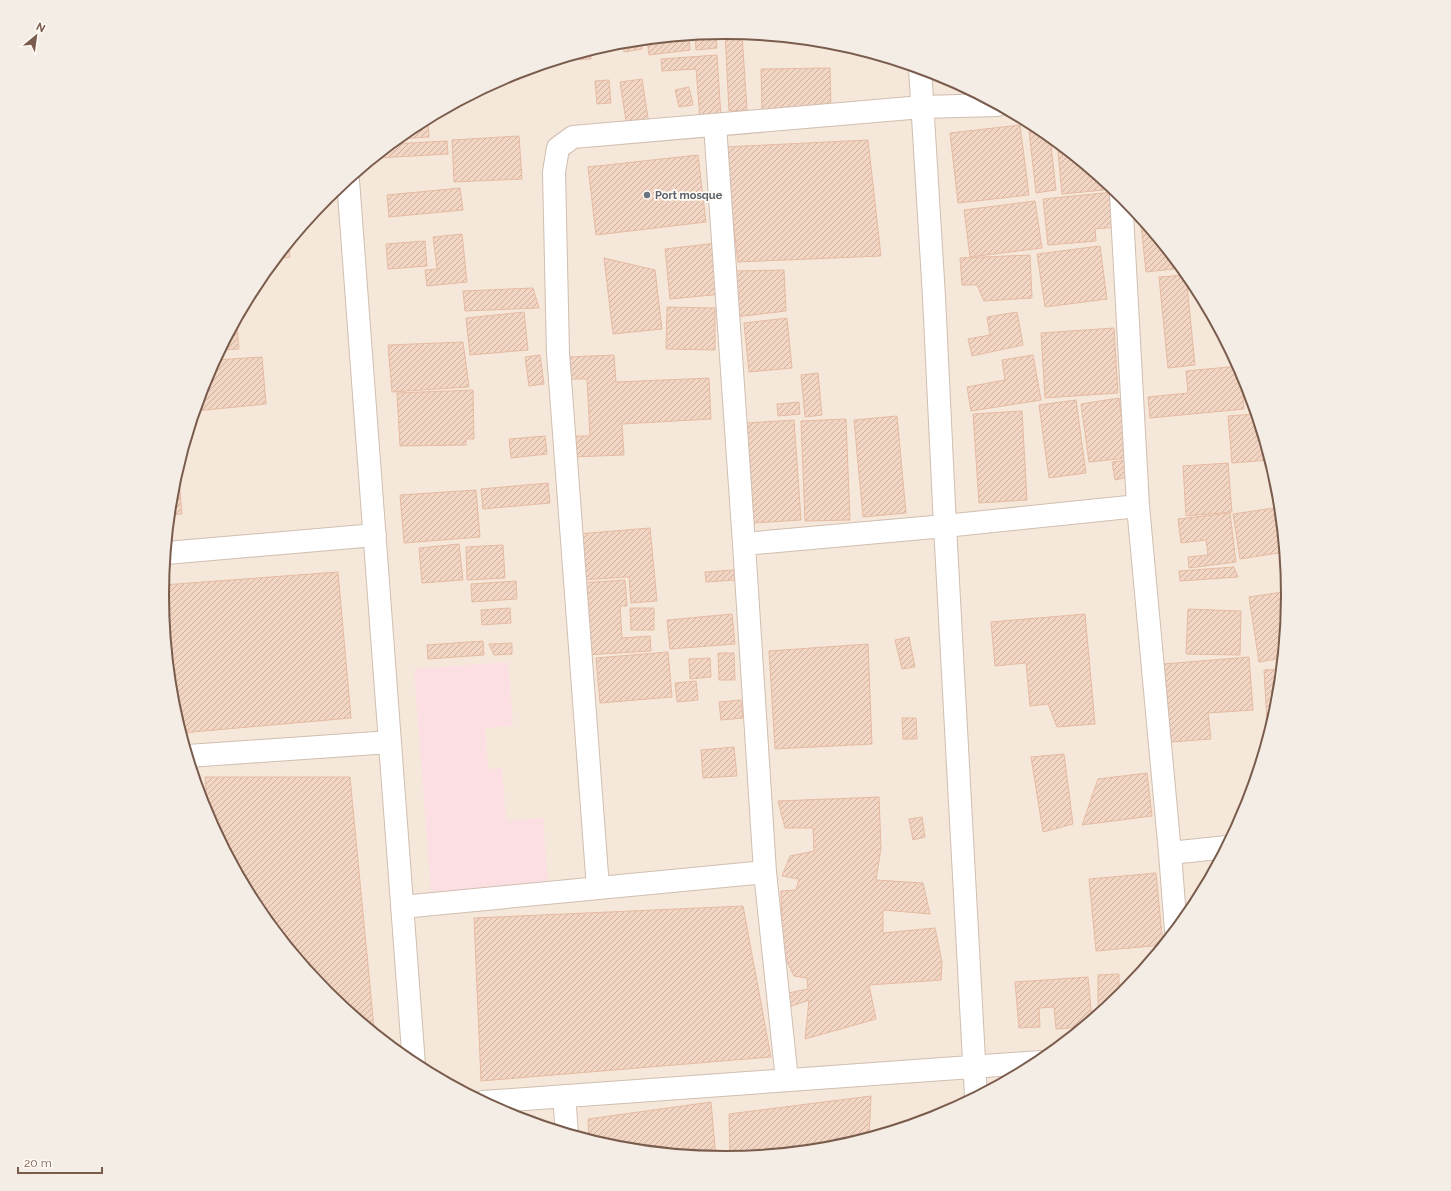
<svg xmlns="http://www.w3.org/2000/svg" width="1451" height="1191" font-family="Raleway,sans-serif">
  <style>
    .residential { fill: #f5e8da }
    .medical { fill: #fbdfe3 }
    .building { fill: url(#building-hatch); stroke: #e6bba3 }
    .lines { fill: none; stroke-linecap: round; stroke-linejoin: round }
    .minor-casing { stroke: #d1beb0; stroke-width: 24 }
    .minor { stroke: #fff; stroke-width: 22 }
    .worship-dot { fill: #6b7280; stroke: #fffaf3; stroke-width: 1.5 }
    .labels { text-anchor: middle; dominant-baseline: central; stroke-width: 3.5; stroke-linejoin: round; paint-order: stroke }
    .worship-label { font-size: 11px; font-weight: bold; fill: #5b616d; stroke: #fffaf3; text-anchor: start }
    .rim { fill: none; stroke: #7a5c4d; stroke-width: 2 }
  </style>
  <defs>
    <pattern id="building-hatch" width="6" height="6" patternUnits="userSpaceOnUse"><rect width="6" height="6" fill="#f3d5c3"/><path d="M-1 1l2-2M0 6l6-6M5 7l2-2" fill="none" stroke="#cab0a1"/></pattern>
  </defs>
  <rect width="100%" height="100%" fill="#fdf6ec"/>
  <path class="residential" d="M164 596a562 562 0 1 1 1124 0a562 562 0 1 1-1124 0Z"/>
  <path class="medical" d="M508,662L513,726L485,728L488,769L502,768L506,821L543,818L548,883L431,892L414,669Z"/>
  <path class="building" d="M725,32L742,34L747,110L729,111Z
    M716,33L717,48L696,50L695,35Z
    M689,36L690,50L649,55L647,40Z
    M641,40L642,49L624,52L623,42Z
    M616,43L617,48L597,49V48Z
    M590,51L591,59L570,60L569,57Z
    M717,55L721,117L700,118L696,69L662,71L661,59Z
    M830,68L831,107L762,109L761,69Z
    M642,79L649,124L627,127L620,82Z
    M609,80L611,103L597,104L595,81Z
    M689,87L693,105L679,107L675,90Z
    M428,119L429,137L398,139L413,127Z
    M1020,125L1029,195L958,203L950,133Z
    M1042,130L1050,136L1056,190L1036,193L1029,131Z
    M519,136L522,179L454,182L452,140Z
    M868,140L881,256L738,262L724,147Z
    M447,141L448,154L379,158V154L392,144Z
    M1057,142L1103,180L1104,190L1062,194Z
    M698,155L706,222L596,235L588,167Z
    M460,188L463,210L389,217L387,195Z
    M1114,192L1118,227L1095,229L1096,241L1048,245L1043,199Z
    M1035,201L1042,248L970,257L964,210Z
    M1140,216L1182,268L1146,272Z
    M462,234L467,282L427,286L425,270L437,269L433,237Z
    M425,241L427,266L388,269L386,244Z
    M717,243L723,294L670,299L665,249Z
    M289,244L290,257L277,259Z
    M1100,246L1107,299L1045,307L1037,254Z
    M1030,255L1032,298L984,301L977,285H962L960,258Z
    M604,258L655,270L662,329L613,334Z
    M784,270L786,311L736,317L734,271Z
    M1186,275L1195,365L1168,368L1159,277Z
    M533,288L539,308L465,311L463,291Z
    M667,307L715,308V350L666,349Z
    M243,309V317H238Z
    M524,312L528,350L470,355L466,318Z
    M1017,312L1023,345L972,356L968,339L990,335L987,317Z
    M787,318L792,368L749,372L744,323Z
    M237,326L239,349L221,350L233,327Z
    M1114,328L1118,393L1045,398L1041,333Z
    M463,342L469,387L392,392L388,345Z
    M540,355L544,384L529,386L525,357Z
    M614,355L616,382L709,378L711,419L622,424L624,455L571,457L570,436H590L587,379H569L568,357Z
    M1033,355L1041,400L971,411L967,387L1005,380L1002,360Z
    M262,357L266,404L196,411L205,380L215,360Z
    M1239,366L1241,369L1244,409L1150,418L1148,397L1188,393L1186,371Z
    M818,373L822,415L805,417L801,375Z
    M473,390L474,439H466V445L400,446L397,393Z
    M1119,398L1127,458L1089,462L1081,404Z
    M1076,400L1086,473L1049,478L1039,405Z
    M799,402L800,414L778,416L777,404Z
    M1022,411L1027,500L979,503L973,414Z
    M1256,414L1270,460L1232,463L1228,416Z
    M897,416L906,513L863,517L854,420Z
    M846,419L850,520L805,521L801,421Z
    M794,420L801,520L753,523L746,423Z
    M545,436L547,454L511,458L509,439Z
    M1127,460L1129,477L1115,480L1112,462Z
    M1228,463L1232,512L1186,516L1183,466Z
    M178,469L182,514L170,515L173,485Z
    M548,483L550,503L483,509L481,489Z
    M476,490L480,537L404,543L400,495Z
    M1274,508L1276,528L1282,527L1285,552L1240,559L1233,514Z
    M1230,513L1236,562L1189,568L1188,557L1208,555L1206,540L1181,543L1178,519Z
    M650,528L657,601L631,603L629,577L581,580L577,534Z
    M459,544L463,580L422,583L419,548Z
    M503,545L505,578L467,580L466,547Z
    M1234,567L1238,577L1180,581L1179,571Z
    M734,570L735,580L706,582L705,572Z
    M338,572L351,718L181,733L173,705L162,595L163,585Z
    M625,580L627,606H620L622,638L650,636L651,651L585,655L579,583Z
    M516,581L517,599L472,602L471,584Z
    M1289,591L1283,658L1259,662L1249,597Z
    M510,608L511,623L482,625L481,610Z
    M630,608H654V630H631Z
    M1188,609L1241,611L1240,655L1186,654Z
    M732,614L735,644L670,649L667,620Z
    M1085,614L1095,724L1057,727L1048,704L1030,706L1026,663L995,666L991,622Z
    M909,637L915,667L902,669L895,640Z
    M483,641L484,655L428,659L427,645Z
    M512,643V654L494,655L489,644Z
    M868,644L872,744L775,749L769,651Z
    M668,652L672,697L600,703L596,658Z
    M718,653H734L735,680H719Z
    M1249,657L1253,710L1208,713L1211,739L1171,742L1164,664Z
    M710,658L711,677L690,679L689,659Z
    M1282,669L1278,706L1268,739L1264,670Z
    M696,681L698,700L677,702L675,683Z
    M741,700L743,718L721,720L719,702Z
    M902,718H916L917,739H903Z
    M734,747L737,776L703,778L701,750Z
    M1064,754L1073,824L1043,832L1031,757Z
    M1147,773L1152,816L1082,825L1098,779Z
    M205,777H350L374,1028H369L327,994L257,908L208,817Z
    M879,797L881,848L876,880L923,883L930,914L883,910V933L935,928L942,962L941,980L869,985L876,1019L805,1039L809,1000L789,1007L788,993L808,989L807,978L794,976L783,953L781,891L796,890L799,879L782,876L790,856L814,851L813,828H785L778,801Z
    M922,817L925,837L913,840L909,819Z
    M1156,873L1163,945L1096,951L1089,879Z
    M743,906L771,1057L481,1081L474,918Z
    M1119,974V988H1129L1124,994L1098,1015V975Z
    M1132,974H1141L1132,984Z
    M1088,977L1092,1020L1083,1027L1056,1029L1054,1007L1039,1008L1040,1027L1019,1028L1015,982Z
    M871,1096L869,1138L835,1148L730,1159L729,1114Z
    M711,1102L716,1158L615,1148L589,1140L588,1119Z"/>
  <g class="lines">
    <g class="minor-casing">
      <path id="minor" d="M920,68L934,297L945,526L976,1097
        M715,125L744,544L765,872L787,1080
        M348,180L414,1065
        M1121,195L1138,506L1170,853L1176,931
        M744,544L945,526L1138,506
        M166,553L375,535
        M188,756L390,742
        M1170,853L1227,847
        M598,888L558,353L554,172L558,148L573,137L922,107L997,105
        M402,907L765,872
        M564,1096L567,1133
        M483,1102L1041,1062"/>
    </g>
    <use href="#minor" class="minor"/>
  </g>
  <circle class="worship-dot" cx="647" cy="195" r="4"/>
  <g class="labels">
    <g class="worship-label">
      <text x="655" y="195">Port mosque</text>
    </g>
  </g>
  <path d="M0 0H1451V1191H0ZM169 595a556 556 0 1 1 1112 0a556 556 0 1 1-1112 0Z" fill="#f4ede6" fill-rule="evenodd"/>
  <path class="rim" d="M169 595a556 556 0 1 1 1112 0a556 556 0 1 1-1112 0Z"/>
  <g transform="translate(36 36) rotate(29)" stroke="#fffaf3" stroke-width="3" paint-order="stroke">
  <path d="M0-3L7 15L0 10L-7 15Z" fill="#7a5c4d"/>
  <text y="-6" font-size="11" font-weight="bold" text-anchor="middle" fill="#7a5c4d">N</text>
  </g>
  <path d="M18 1167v6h84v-6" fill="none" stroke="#7a5c4d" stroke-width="2"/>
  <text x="24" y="1167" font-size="12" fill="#7a5c4d" stroke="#fffaf3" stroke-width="3" paint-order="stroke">20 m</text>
</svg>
